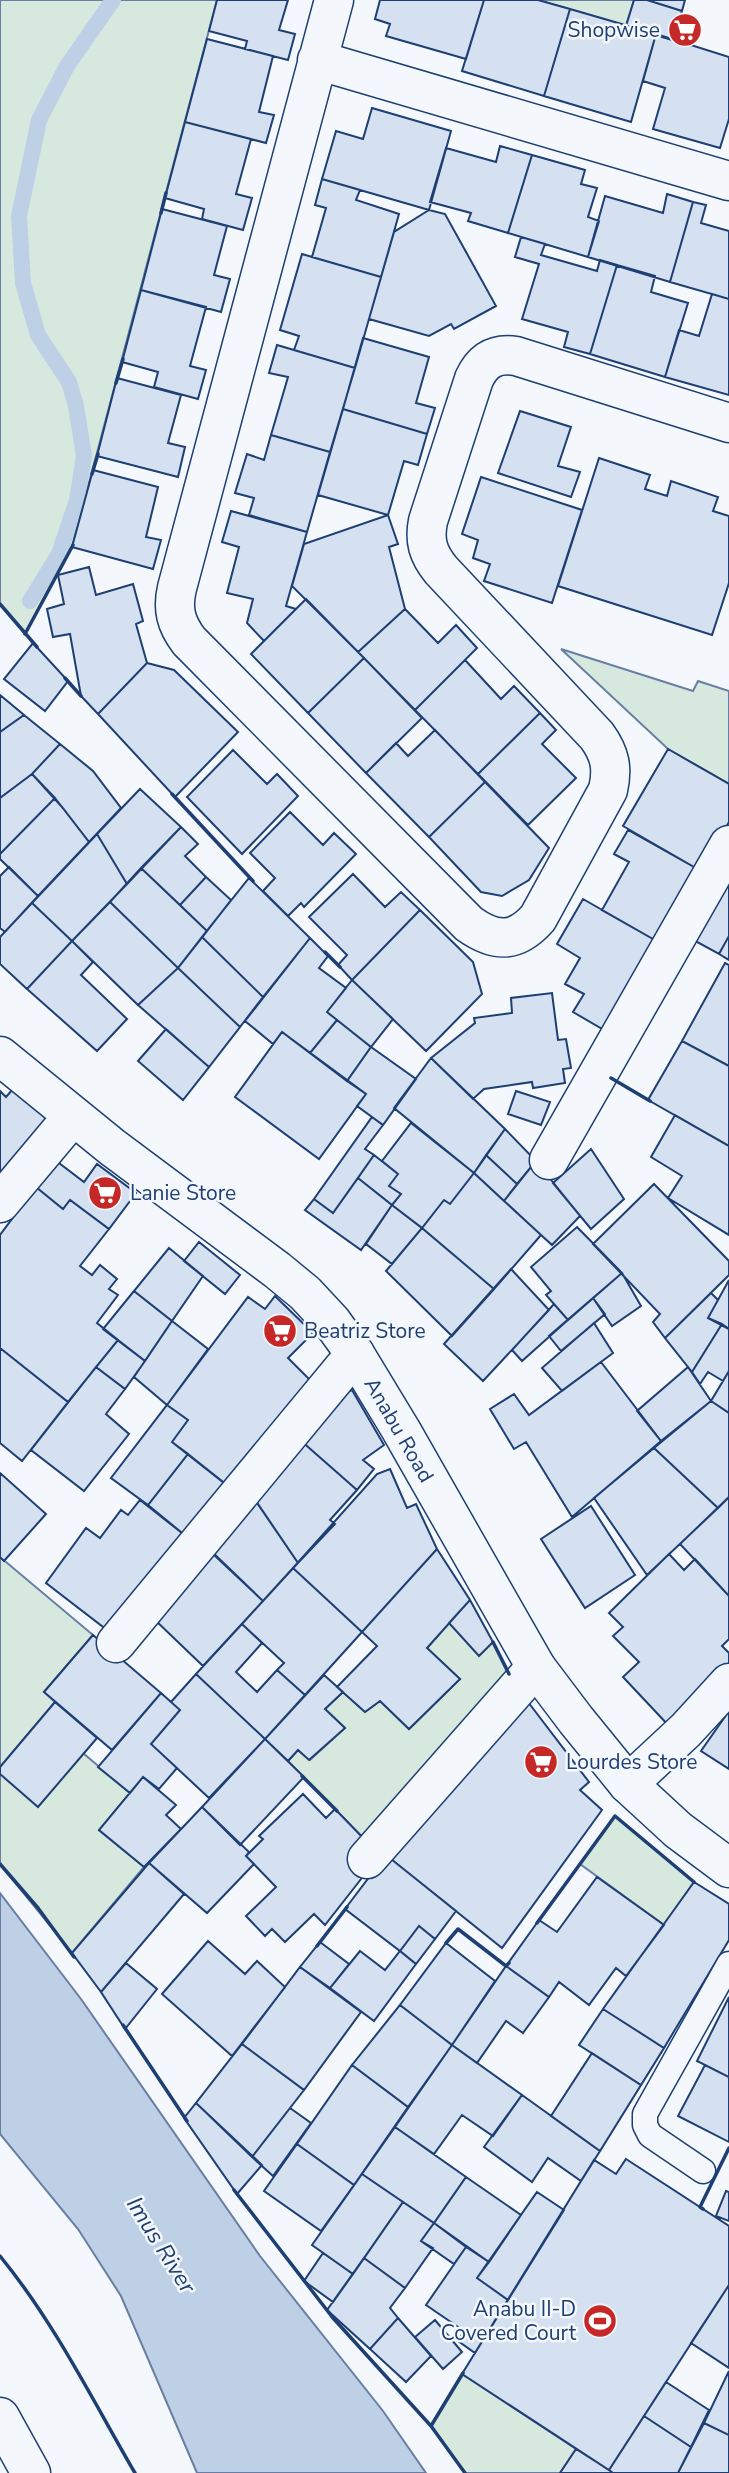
<svg xmlns="http://www.w3.org/2000/svg" width="729" height="2473" font-family="'Nunito Sans',sans-serif">
  <style>
    .green { fill: #d7e8df; stroke: #687fa3; stroke-width: 2 }
    .water { fill: #bed0e5; stroke: #687fa3; stroke-width: 2 }
    .lines { fill: none; stroke-linecap: round; stroke-linejoin: round }
    .stream { stroke: #bed0e5; stroke-width: 16 }
    .building { fill: #d5e0f0; stroke: #1d3f73; stroke-width: 2 }
    .lane-casing { stroke: #1d3f73; stroke-width: 27 }
    .street-casing { stroke: #1d3f73; stroke-width: 41 }
    .secondary-casing { stroke: #1d3f73; stroke-width: 41 }
    .lane { stroke: #f4f7fb; stroke-width: 24 }
    .street { stroke: #f4f7fb; stroke-width: 38 }
    .secondary { stroke: #f4f7fb; stroke-width: 38 }
    .wall { stroke: #1d3f73; stroke-width: 3.5 }
    .labels { text-anchor: middle; dominant-baseline: central; stroke-width: 5; stroke-linejoin: round; paint-order: stroke }
    .poi-label { font-size: 21px; fill: #1d3f73; stroke: #f4f7fb; text-anchor: start }
    .street-label { font-size: 21px; fill: #1d3f73; stroke: #f4f7fb }
    .water-label { font-size: 23px; font-style: italic; fill: #1d3f73; stroke: #f4f7fb }
  </style>
  <rect width="100%" height="100%" fill="#f4f7fb"/>
  <path class="green" d="M0,0H217L72,547L25,634L0,604Z
    M538,0H634L626,26Z
    M561,649L693,691L698,681L729,691V784L668,749Z
    M0,1557L93,1635L44,1692L55,1702L0,1767Z
    M449,1623L493,1642L511,1678L367,1842L288,1761L298,1750L310,1760L345,1728L325,1709L343,1692L365,1712L380,1701L409,1729L460,1679L427,1648Z
    M83,1753L130,1793L99,1830L144,1867L72,1953L0,1864V1774Z
    M615,1816L694,1882L664,1925L580,1864Z
    M462,2374L576,2449L560,2473H465L431,2426Z"/>
  <path class="water" d="M0,1893L81,1999L260,2256L383,2411L426,2473H197L121,2296L78,2229L0,2134Z"/>
  <g class="lines">
    <path class="stream" d="M30,601L59,554L77,500L84,456L76,406L69,382L38,335L23,283L19,216L39,120L67,66L113,0"/>
  </g>
  <path class="building" d="M217,0H288L279,30L295,34L288,60L245,49L247,41L209,31Z
    M380,0H484L466,59L386,36L390,24L375,19Z
    M484,0H538L570,9L544,96L462,71Z
    M634,0H647L682,11L672,40L626,26Z
    M647,0H685L682,11Z
    M570,9L656,34L631,122L544,96Z
    M656,34L729,57V119L720,148L653,129L665,88L643,81Z
    M207,39L273,56L259,112L274,115L266,143L185,122Z
    M372,108L451,131L429,210L322,179L336,131L363,139Z
    M185,122L251,139L236,194L252,198L243,230L202,219L204,209L165,198Z
    M500,146L532,155L508,233L468,221L471,213L430,202L446,148L496,162Z
    M532,155L585,170L581,184L597,188L588,217L599,221L588,257L508,233Z
    M322,179L360,190L356,200L399,214L381,277L312,257L326,208L315,205Z
    M667,194L693,202L670,282L588,257L605,196L663,213Z
    M693,202L706,205L701,223L729,231V299L670,282Z
    M162,209L227,226L214,275L230,279L221,312L141,290Z
    M429,210L445,214L496,306L454,329L451,324L429,336L369,319L394,232Z
    M521,237L545,244L541,255L597,271L600,260L617,265L590,354L564,347L568,332L522,319L539,264L515,257Z
    M302,254L381,277L355,368L294,350L299,336L280,330Z
    M617,265L655,276L651,292L688,303L665,377L590,354Z
    M141,290L206,307L190,366L206,370L198,399L154,387L158,372L122,362Z
    M712,294L729,299V395L665,377L679,330L699,336Z
    M363,338L429,357L416,403L435,408L427,434L343,409Z
    M277,345L355,368L330,452L271,435L288,377L269,373Z
    M117,378L181,395L168,443L185,447L178,477L97,456Z
    M343,409L427,434L418,465L404,461L388,515L318,495Z
    M520,411L571,427L558,466L580,472L571,497L498,473Z
    M271,435L330,452L307,532L249,515L254,498L235,493L247,454L264,460Z
    M599,458L650,475L645,489L667,496L671,481L718,497L713,511L729,516V583L712,635L558,586Z
    M93,470L158,487L146,537L161,540L153,569L72,547Z
    M481,477L582,510L552,603L484,581L490,564L473,558L478,540L462,534Z
    M231,511L307,532L286,606L296,609L264,641L247,623L253,599L227,593L239,547L222,542Z
    M388,515L398,544L389,547L405,609L358,652L292,586L304,544Z
    M89,567L96,595L133,584L143,621L136,624L147,663L98,714L81,696L70,634L53,637L47,609L64,604L58,575Z
    M306,599L364,658L308,713L251,654Z
    M405,609L438,643L456,625L477,648L415,710L358,652Z
    M33,643L68,681L45,711L4,679Z
    M364,658L422,718L366,773L308,713Z
    M465,660L501,699L514,686L540,713L478,774L415,710Z
    M147,663L174,670L238,732L175,797L98,714Z
    M0,695L24,715L0,732Z
    M540,713L556,730L542,744L576,778L528,825L478,774Z
    M24,715L60,744L32,774L0,798V732Z
    M435,730L485,782L429,837L366,773L396,743L408,756Z
    M60,744L93,771L121,808L89,842L62,807L32,774Z
    M668,749L729,784V822L701,871L623,826Z
    M233,750L267,784L277,774L298,796L242,854L187,797Z
    M32,774L55,798L0,854V798Z
    M485,782L549,848L529,880L502,896L481,892L429,837Z
    M140,789L181,827L127,884L97,834Z
    M55,798L89,842L38,896L0,859V854Z
    M290,812L323,845L334,833L356,854L304,907L301,903L288,916L263,891L275,878L250,853Z
    M181,827L198,844L185,856L206,877L180,905L141,868Z
    M628,830L701,871L653,939L602,910L629,862L614,854Z
    M97,834L127,884L72,941L32,903Z
    M9,867L38,896L5,932L0,928V876Z
    M141,868L207,931L178,968L110,902Z
    M729,868V936L719,954L688,937Z
    M353,874L385,907L401,892L420,910L352,980L338,965L347,955L309,917Z
    M206,877L231,900L207,931L180,905Z
    M249,878L310,938L263,997L202,937Z
    M583,899L660,943L609,1033L573,1012L584,994L565,984L580,958L557,944Z
    M110,902L178,968L138,1005L72,941Z
    M32,903L72,941L27,989L0,964V937Z
    M420,910L473,962L482,994L426,1051L352,980Z
    M729,936V960L719,954Z
    M202,937L263,997L240,1027L178,968Z
    M310,938L328,956L319,968L346,988L327,1012L337,1020L310,1053L282,1032L273,1044L245,1021Z
    M72,941L93,962L81,975L127,1019L97,1051L27,989Z
    M725,963L729,965V1066L682,1041Z
    M178,968L240,1027L209,1067L138,1005Z
    M352,980L393,1019L371,1047L327,1012Z
    M552,993L558,1040L566,1039L571,1068L563,1069L565,1083L533,1088L532,1082L484,1089L473,1099L431,1058L475,1023L474,1018L512,1013L511,998Z
    M337,1020L371,1047L347,1081L310,1053Z
    M166,1029L209,1067L183,1100L138,1061Z
    M282,1032L366,1094L319,1159L235,1097Z
    M682,1041L729,1066V1146L648,1100Z
    M371,1047L416,1079L383,1125L357,1106L366,1094L347,1081Z
    M431,1058L505,1129L474,1173L394,1108Z
    M13,1089L55,1124L8,1179L0,1172V1091L6,1097Z
    M516,1091L550,1102L541,1125L508,1114Z
    M675,1115L729,1146V1235L668,1198L682,1176L651,1157Z
    M372,1117L383,1125L365,1149L374,1155L333,1213L314,1199Z
    M411,1123L474,1173L450,1204L444,1200L422,1228L392,1205L401,1194L389,1186L398,1174L382,1161Z
    M505,1129L536,1161L517,1184L486,1155Z
    M591,1149L624,1199L591,1229L553,1183Z
    M374,1155L398,1174L389,1186L401,1194L392,1205L358,1178Z
    M486,1155L517,1184L504,1201L474,1173Z
    M55,1160L84,1182L97,1164L136,1193L109,1229L70,1200L63,1209L36,1187Z
    M536,1161L580,1216L552,1245L504,1201Z
    M474,1173L541,1235L494,1289L422,1228L444,1200L450,1204Z
    M358,1178L392,1205L361,1250L305,1210L314,1199L333,1213Z
    M654,1184L729,1261V1275L665,1338L653,1322L660,1314L593,1244Z
    M36,1187L63,1209L70,1200L109,1229L80,1266L92,1275L100,1265L117,1279L109,1289L118,1295L97,1323L118,1340L68,1402L0,1348V1235Z
    M392,1205L422,1228L392,1264L366,1244Z
    M577,1227L622,1273L568,1320L546,1295L551,1291L531,1267Z
    M422,1228L494,1289L452,1336L386,1271Z
    M199,1242L240,1275L225,1294L184,1261Z
    M169,1248L203,1276L172,1321L134,1291Z
    M511,1269L549,1310L483,1381L444,1344Z
    M622,1273L641,1306L612,1326L593,1298Z
    M729,1280V1329L708,1318Z
    M134,1291L172,1321L145,1361L103,1329Z
    M711,1293L718,1300L708,1318L722,1324L692,1372L665,1338Z
    M275,1296L313,1333L288,1358L315,1385L228,1486L172,1442L188,1420L167,1405L248,1297L265,1309Z
    M593,1298L605,1314L561,1351L549,1336Z
    M554,1304L568,1320L522,1361L512,1350Z
    M172,1321L208,1349L167,1405L134,1377Z
    M594,1323L613,1353L562,1391L542,1368Z
    M722,1324L729,1329V1371L723,1381L708,1372L700,1384L692,1372Z
    M118,1340L145,1361L125,1389L96,1367Z
    M0,1348L68,1402L22,1461L0,1443Z
    M601,1362L661,1441L572,1517L526,1442L514,1449L490,1409L514,1394L529,1415Z
    M96,1367L125,1389L106,1414L129,1434L84,1491L31,1450Z
    M688,1367L711,1401L661,1441L637,1411Z
    M729,1371V1413L711,1401Z
    M352,1390L384,1445L363,1460L374,1469L357,1490L299,1439L335,1397Z
    M711,1401L729,1413V1497L718,1508L654,1448Z
    M167,1405L188,1420L172,1442L188,1454L148,1505L111,1478Z
    M299,1439L357,1490L330,1520L335,1524L298,1563L251,1494Z
    M654,1448L718,1508L647,1575L594,1498Z
    M188,1454L228,1486L187,1537L148,1505Z
    M390,1469L407,1508L416,1504L437,1549L362,1632L293,1568L377,1474Z
    M0,1473L46,1514L4,1561L0,1557Z
    M729,1497V1596L680,1544Z
    M254,1498L298,1563L263,1601L208,1548Z
    M140,1500L187,1537L111,1633L46,1583L86,1528L100,1538L121,1510L128,1515Z
    M591,1506L635,1575L585,1608L541,1539Z
    M437,1549L470,1600L427,1648L460,1679L409,1729L380,1701L365,1712L337,1687L377,1646L362,1632Z
    M213,1554L263,1601L203,1666L154,1619Z
    M669,1554L684,1570L695,1559L729,1596V1639L722,1646L729,1653V1671L670,1727L623,1677L639,1662L613,1636L623,1627L609,1613Z
    M293,1568L362,1632L305,1695L277,1670L284,1663L242,1624Z
    M470,1600L493,1642L479,1656L449,1623Z
    M242,1624L262,1643L236,1672L257,1692L277,1670L305,1695L265,1739L196,1674Z
    M93,1635L161,1693L112,1750L44,1692Z
    M196,1674L265,1739L209,1798L151,1744L180,1710L171,1702Z
    M324,1675L343,1692L325,1709L345,1728L309,1760L298,1750L288,1761L265,1739Z
    M161,1693L180,1710L151,1744L177,1768L159,1789L143,1777L130,1793L98,1767Z
    M525,1698L589,1782L580,1790L602,1810L502,1948L386,1855Z
    M55,1702L97,1738L38,1807L0,1774V1767Z
    M729,1711V1769L701,1751Z
    M265,1739L304,1777L240,1845L202,1807Z
    M143,1777L176,1805L166,1815L181,1829L144,1867L99,1830Z
    M303,1794L326,1818L335,1809L367,1842L365,1874L325,1925L314,1914L285,1942L272,1929L265,1936L246,1916L276,1887L246,1856L263,1839L259,1836Z
    M202,1807L249,1852L246,1856L254,1864L207,1913L149,1863Z
    M386,1855L456,1911L435,1939L419,1926L400,1951L345,1909Z
    M149,1863L184,1894L101,1992L72,1953Z
    M597,1877L664,1925L626,1976L616,1968L589,2005L559,1982L549,1997L506,1966L539,1920L557,1932Z
    M694,1882L729,1904V1940L664,2048L603,2009Z
    M419,1926L435,1939L416,1964L400,1951Z
    M208,1941L245,1974L257,1961L285,1987L232,2056L162,1994Z
    M320,1942L349,1964L330,1988L300,1967Z
    M446,1943L495,1981L452,2045L400,2005Z
    M360,1951L385,1970L400,1951L416,1964L374,2021L330,1988Z
    M126,1963L157,1989L125,2029L101,1992Z
    M506,1966L549,1997L523,2033L506,2021L477,2063L452,2045Z
    M300,1967L361,2012L304,2090L242,2044Z
    M729,1997V2077L697,2061Z
    M400,2005L452,2045L408,2107L352,2065Z
    M603,2009L664,2048L641,2085L579,2045Z
    M242,2044L304,2090L252,2157L196,2103Z
    M452,2045L522,2095L493,2136L462,2115L434,2154L395,2127Z
    M592,2053L641,2085L600,2151L551,2116Z
    M352,2065L408,2107L354,2185L297,2144Z
    M705,2065L729,2077V2142L678,2116Z
    M522,2095L600,2151L581,2181L548,2158L532,2182L484,2147Z
    M196,2103L262,2165L237,2194L184,2118Z
    M290,2108L311,2123L273,2176L252,2157Z
    M395,2127L466,2177L434,2223L362,2174Z
    M297,2144L354,2185L321,2231L264,2191Z
    M626,2159L729,2226V2285L609,2470L462,2374L594,2160L616,2174Z
    M362,2174L403,2202L353,2274L312,2245Z
    M466,2177L521,2215L489,2262L434,2223Z
    M726,2191L729,2192V2221L716,2216Z
    M537,2192L564,2210L508,2300L477,2278Z
    M403,2202L434,2223L421,2241L433,2248L405,2288L364,2258Z
    M434,2223L466,2247L454,2264L421,2241Z
    M466,2247L489,2262L477,2278L508,2300L475,2353L458,2341L464,2331L426,2305Z
    M323,2253L353,2274L333,2302L304,2281Z
    M364,2258L405,2288L390,2308L398,2318L370,2349L327,2310Z
    M729,2285V2368L691,2343Z
    M398,2318L431,2356L406,2382L370,2349Z
    M435,2320L462,2352L443,2369L415,2337Z
    M729,2371V2435L704,2423Z
    M666,2382L709,2410L691,2447L644,2416Z
    M644,2416L691,2447L678,2473H613L609,2470Z
    M704,2423L729,2435V2473H678Z
    M576,2449L609,2470L613,2473H560Z"/>
  <g class="lines">
    <g class="lane-casing">
      <path id="lane" d="M703,2171L650,2135L645,2125V2114L729,1964"/>
    </g>
    <g class="street-casing">
      <path id="street" d="M334,0L177,588C172,609 176,624 189,641L469,924C496,943 516,943 538,918L608,790C613,768 610,754 597,736L441,570C428,554 424,541 428,521L474,379C483,360 495,353 516,356L729,423
        M317,60L729,181
        M549,1160L729,845
        M0,1203L73,1116
        M116,1643L355,1354
        M628,1784L686,1730L729,1683
        M367,1859L536,1667"/>
    </g>
    <g class="secondary-casing">
      <path id="secondary" d="M0,1056L112,1147L277,1270L305,1293L332,1322L355,1354L401,1430L536,1667L576,1720L628,1784L678,1830L729,1868
        M0,2417L31,2473"/>
    </g>
    <use href="#lane" class="lane"/>
    <use href="#street" class="street"/>
    <use href="#secondary" class="secondary"/>
    <path class="wall" d="M161,213L166,193
      M116,383L123,359
      M92,474L98,454
      M0,604L37,647
      M25,634L73,545
      M65,678L81,696
      M172,794L253,881
      M325,952L340,967
      M611,1078L650,1101
      M493,1642L509,1674
      M302,1776L337,1811
      M0,1864L38,1908L74,1957
      M537,1923L615,1816L694,1882
      M446,1943L458,1929L506,1966L509,1963
      M317,1946L347,1907
      M123,2025L187,2121
      M234,2190L333,2318L431,2426L465,2473
      M703,2209L700,2207L729,2148
      M0,2256C54,2322 92,2399 135,2473
      M431,2426L463,2373"/>
  </g>
  <defs>
    <g id="supermarket-disc" transform="scale(1.75)"><circle r="9.5" fill="#c62828" stroke="#f4f7fb"/><path d="M-6-5.5h2.5l.6 2H6L4.5 2H-2.5L-4.4-4H-6ZM-1.5 3.2a1.3 1.3 0 1 0 .1 0ZM3 3.2a1.3 1.3 0 1 0 .1 0Z" fill="#fff"/></g>
    <g id="stadium-disc" transform="scale(1.75)"><circle r="9.5" fill="#c62828" stroke="#f4f7fb"/><path d="M0-5a6.5 5 0 1 0 0 10a6.5 5 0 1 0 0-10ZM-3.5-1.8h7v3.6h-7Z" fill="#fff"/></g>
  </defs>
  <g fill-rule="evenodd">
    <use href="#supermarket-disc" x="685" y="30"/>
    <use href="#supermarket-disc" x="105" y="1193"/>
    <use href="#supermarket-disc" x="280" y="1331"/>
    <use href="#supermarket-disc" x="541" y="1762"/>
    <use href="#stadium-disc" x="600" y="2321"/>
  </g>
  <g class="labels">
    <g class="poi-label">
      <text x="660" y="30" text-anchor="end">Shopwise</text>
      <text x="130" y="1193">Lanie Store</text>
      <text x="304" y="1331">Beatriz Store</text>
      <text x="566" y="1762">Lourdes Store</text>
      <text x="576" y="2309" text-anchor="end">Anabu II-D<tspan x="576" dy="24">Covered Court</tspan></text>
    </g>
    <g class="street-label">
      <text transform="translate(399 1430) rotate(60)">Anabu Road</text>
    </g>
    <g class="water-label">
      <text transform="translate(161 2245) rotate(58)">Imus River</text>
    </g>
  </g>
</svg>
